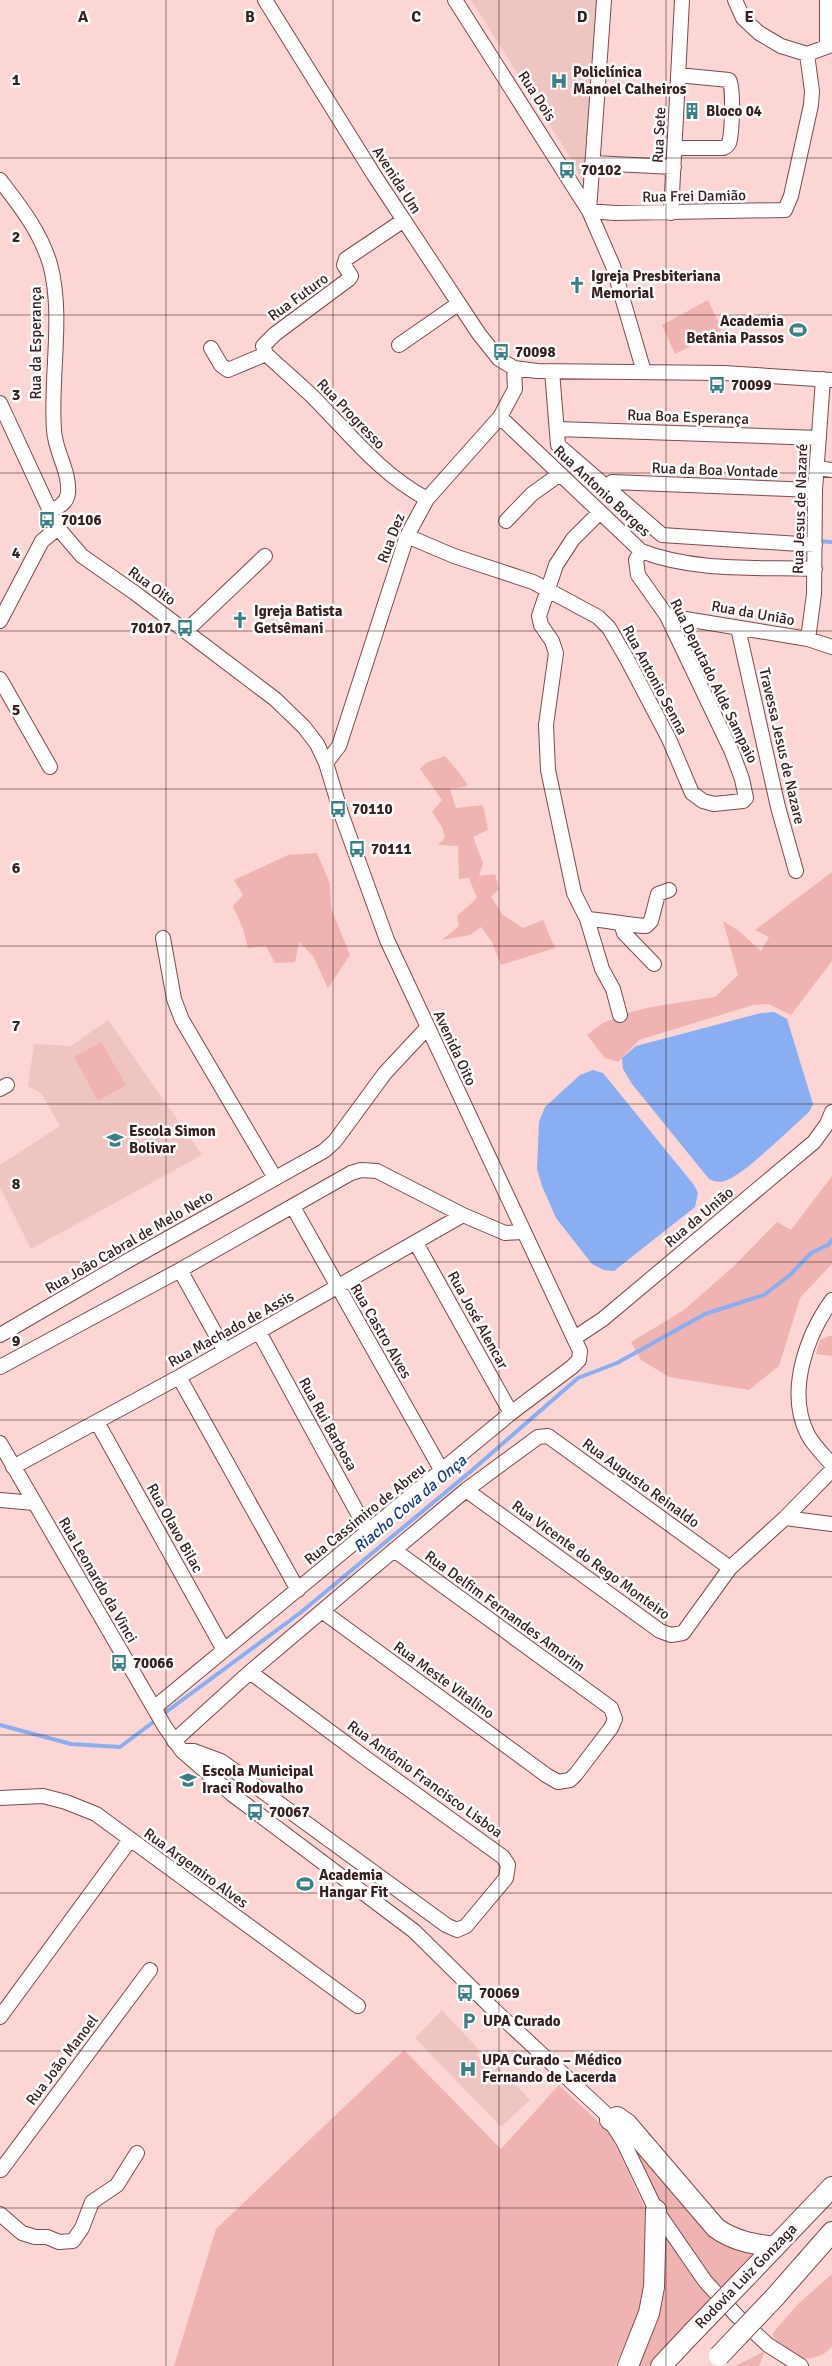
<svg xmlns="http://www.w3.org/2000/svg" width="832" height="2366" font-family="Signika,sans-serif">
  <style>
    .built { fill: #efc5c2 }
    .green { fill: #efb3b1 }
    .water { fill: #89aef1 }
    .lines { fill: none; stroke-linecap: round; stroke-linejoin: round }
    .stream { stroke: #89aef1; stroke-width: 4 }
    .minor-casing { stroke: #7f4a49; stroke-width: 16 }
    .highway-casing { stroke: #7f4a49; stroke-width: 22 }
    .minor { stroke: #fff; stroke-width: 14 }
    .highway { stroke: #fff; stroke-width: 20 }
    .highway-bridge-casing { stroke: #7f4a49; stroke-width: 22; stroke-linecap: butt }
    .highway-bridge { stroke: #fff; stroke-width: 20 }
    .grid { fill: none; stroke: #37201f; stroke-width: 1; stroke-opacity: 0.55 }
    .labels { text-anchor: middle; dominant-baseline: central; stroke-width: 5; stroke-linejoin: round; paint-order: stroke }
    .poi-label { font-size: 15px; font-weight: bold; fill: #37201f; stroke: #fff; text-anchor: start }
    .street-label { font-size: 15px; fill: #37201f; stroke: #fff }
    .water-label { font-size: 16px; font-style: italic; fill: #133b87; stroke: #fff }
    .grid-label { font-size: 16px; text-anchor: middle; font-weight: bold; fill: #37201f; stroke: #fff; stroke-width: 5; stroke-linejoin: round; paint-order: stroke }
  </style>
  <rect width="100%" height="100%" fill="#fcd6d4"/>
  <path class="built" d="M471,0H601L585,187L570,157Z
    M108,1020L202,1155L31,1249L0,1187V1165L60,1126L41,1093L28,1086L34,1044L71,1046Z
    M442,2010L480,2051L476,2055L493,2071L498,2067L530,2100L501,2127L415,2038Z"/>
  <path class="green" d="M708,300L722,330L675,354L662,325Z
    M445,756L461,775L468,786L450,789L456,808L483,805L488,830L473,837L483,863L479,876L495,874L499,889L491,897L503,915L523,928L543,920L555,948L501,965L492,942L481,927L470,935L442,940L459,926L457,916L477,898L469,878L459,879L458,846L438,845L445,838L442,827L432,812L442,800L420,769L426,763Z
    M317,853L330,884L331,908L350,955L328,988L313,956L299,942L295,962L275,963L266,946L248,948L243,929L233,906L243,895L234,880L288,855Z
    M832,872V961L791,1015L768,1004L753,1005L639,1040L618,1062L605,1058L587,1035L603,1023L631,1012L651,1007L715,997L738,975L723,921L739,931L761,951L769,937L755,930Z
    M101,1042L126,1085L98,1101L74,1057Z
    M832,1176V1264L800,1298L779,1366L749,1390L669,1377L641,1360L631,1342L684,1310L734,1266L777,1222L791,1230Z
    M829,1336H832V1356L816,1354L820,1340Z
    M404,2050L501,2149L559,2085L610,2133L649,2217L645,2299L615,2366H174L216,2229Z
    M620,2130L721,2240L766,2251L720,2288L676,2231Z
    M660,2228L712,2302L651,2366H638L643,2356L659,2279Z
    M832,2274V2346C829,2351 825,2353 819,2356C799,2364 782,2351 772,2334L797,2305Z
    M765,2351L759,2366H735Z"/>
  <path class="water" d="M774,1012L787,1019L813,1104L809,1112C792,1127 742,1177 724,1181C718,1183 714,1181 709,1179L632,1084L623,1069L622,1058L636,1046L761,1013Z
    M593,1070L603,1073L694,1185L698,1193L695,1207L614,1271L604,1270L592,1264L556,1218L542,1186L537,1169L539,1122L545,1107L580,1075Z"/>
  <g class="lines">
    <path class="stream" d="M817,541L832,542
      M162,1715L300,1613L470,1472L578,1378L617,1363L705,1314L764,1295L790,1275L811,1253L828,1245L832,1240
      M0,1725L71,1744L120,1747L156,1720"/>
    <g class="minor-casing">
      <path id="minor" d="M265,0L374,175L479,334L499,359L514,368L537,371L724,373L832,380
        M455,0L589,211
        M604,0L589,211L613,266L644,372
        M735,0L743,18L759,33L781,46L807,54L832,45
        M827,47V0
        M675,148H723C727,146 727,147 729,143C732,134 734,87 729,80L678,75
        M593,163L674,167
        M0,180C20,206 40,231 50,264C64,315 50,377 54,430C55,452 70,471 68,493C67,503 59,507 50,511
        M589,211L615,213L785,210L791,196L811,105L812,91L807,54
        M671,213L682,0
        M404,220L346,259L344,265L351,276L349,279L275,334L263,346L266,354C281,368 297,382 312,396C350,434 379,473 427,499
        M399,345L458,304
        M211,348L221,365L228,370L266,354
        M552,371L558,445L662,535L815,545
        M0,403L58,528L82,556L135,593L275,699L304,727L317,744L326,763L342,816L387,940L580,1351L579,1360L572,1367L511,1413L154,1708
        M500,417L641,551C695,572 758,567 815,569
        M557,429L819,438
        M817,468L832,470
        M612,482L815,490
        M600,512L573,539L556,565L539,616L541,625L552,641L556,653L546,725L548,770L574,893L587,919L602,969L613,989L620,1015
        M506,521L532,494L560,474
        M407,536L454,556L533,582L598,617L609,628L627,659L669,739L692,793L703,801L714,804L743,801L746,798L742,779L732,752L667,616L638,575L636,560L641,551
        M667,616L808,639L832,647
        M0,621L42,541L58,528
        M738,628L778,807L796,871
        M186,631L265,556
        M808,639L814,594L815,490L823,379
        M0,679L50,767
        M326,763L339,746L407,536L427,499L500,417L515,389L514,368
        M587,919C607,920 626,925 646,926L651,921L658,894L669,890
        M621,923L624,933L654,964
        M163,938L174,999L182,1020L275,1178
        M0,1089L7,1085
        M293,1207L442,1471
        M416,1243L511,1413
        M180,1270L225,1351
        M832,1300C806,1336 786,1393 808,1435C814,1446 824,1455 832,1465
        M259,1332L368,1532
        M0,1335L129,1260L324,1151L335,1141L385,1073L427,1028
        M576,1337L603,1319L814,1142L827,1124L832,1112
        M0,1367L180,1270L351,1173L361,1170L377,1171L463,1215L505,1233L524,1232
        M179,1377L298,1590
        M97,1422L224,1650
        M0,1443L165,1727L182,1751L233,1795L414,1931L491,2007L605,2113L623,2141L656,2210L705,2281L737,2316L768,2345L801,2366
        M13,1467L179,1377L463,1215
        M466,1490L660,1631L671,1635L683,1633L730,1568L785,1518L832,1470
        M0,1500L34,1503
        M785,1518L832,1524
        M322,1611L546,1775L558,1782L570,1780L576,1774L611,1728L615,1719L611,1708L394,1550
        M174,1741L250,1672L368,1572L466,1490L538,1437L548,1436L730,1568
        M182,1751H194L221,1761L446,1925L457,1930L466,1926L506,1878L508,1865L503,1857L371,1762L250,1672
        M0,1798L43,1796L66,1802L96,1814L358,2006
        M0,2017L130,1840
        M1,2170L150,1970
        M0,2214L22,2233L35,2237H47L59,2242L73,2241L82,2228L92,2202L117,2185L137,2153"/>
    </g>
    <g class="highway-casing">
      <path id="highway" d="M610,2120L617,2117L627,2124L716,2228C734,2241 753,2244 775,2247
        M747,2276L832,2187
        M775,2297L832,2232
        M628,2366L649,2313L654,2287L656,2210
        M661,2366L692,2333"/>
    </g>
    <use href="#minor" class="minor"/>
    <use href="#highway" class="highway"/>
    <g class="highway-bridge-casing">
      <path id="highway-bridge" d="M692,2333L747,2276
        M719,2356L775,2297"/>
    </g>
    <use href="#highway-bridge" class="highway-bridge"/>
  </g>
  <path class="grid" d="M166,0V2366M333,0V2366M499,0V2366M666,0V2366M0,158H832M0,315H832M0,473H832M0,631H832M0,789H832M0,946H832M0,1104H832M0,1262H832M0,1420H832M0,1577H832M0,1735H832M0,1893H832M0,2051H832M0,2208H832"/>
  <defs>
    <g id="hospital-bare" transform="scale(1.35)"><path d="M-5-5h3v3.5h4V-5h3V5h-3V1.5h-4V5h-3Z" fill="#398186" stroke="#fff" stroke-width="2.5" paint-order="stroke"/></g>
    <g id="building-bare" transform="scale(1.35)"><path d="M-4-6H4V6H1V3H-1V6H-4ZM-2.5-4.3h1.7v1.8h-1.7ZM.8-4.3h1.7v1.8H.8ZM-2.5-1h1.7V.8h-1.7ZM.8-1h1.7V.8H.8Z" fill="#398186" stroke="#fff" stroke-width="2.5" paint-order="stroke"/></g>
    <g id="bus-bare" transform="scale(1.35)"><path d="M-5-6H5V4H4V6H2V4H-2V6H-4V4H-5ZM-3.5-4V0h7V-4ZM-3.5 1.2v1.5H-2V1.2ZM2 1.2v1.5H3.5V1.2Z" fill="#398186" stroke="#fff" stroke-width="2.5" paint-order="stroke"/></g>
    <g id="church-bare" transform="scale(1.35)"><path d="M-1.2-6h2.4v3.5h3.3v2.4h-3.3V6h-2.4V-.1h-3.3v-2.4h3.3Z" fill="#398186" stroke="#fff" stroke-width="2.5" paint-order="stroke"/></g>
    <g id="stadium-bare" transform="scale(1.35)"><path d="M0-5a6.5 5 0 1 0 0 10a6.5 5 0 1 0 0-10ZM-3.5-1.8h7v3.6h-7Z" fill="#398186" stroke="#fff" stroke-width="2.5" paint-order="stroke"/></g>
    <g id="school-bare" transform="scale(1.35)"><path d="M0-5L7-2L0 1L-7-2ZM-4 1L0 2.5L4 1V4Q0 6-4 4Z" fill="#398186" stroke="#fff" stroke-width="2.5" paint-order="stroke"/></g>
    <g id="parking-bare" transform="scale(1.35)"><path d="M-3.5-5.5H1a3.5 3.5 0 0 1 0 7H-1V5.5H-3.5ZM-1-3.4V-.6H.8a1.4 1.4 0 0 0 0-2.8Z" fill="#398186" stroke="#fff" stroke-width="2.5" paint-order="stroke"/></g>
  </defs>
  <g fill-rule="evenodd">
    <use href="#hospital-bare" x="559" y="81"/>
    <use href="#building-bare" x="692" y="111"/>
    <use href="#bus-bare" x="567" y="170"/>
    <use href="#church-bare" x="577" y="285"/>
    <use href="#stadium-bare" x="798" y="330"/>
    <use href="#bus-bare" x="501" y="352"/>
    <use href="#bus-bare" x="717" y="385"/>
    <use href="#bus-bare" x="47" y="520"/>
    <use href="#church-bare" x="240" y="620"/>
    <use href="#bus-bare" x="185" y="628"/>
    <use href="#bus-bare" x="338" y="809"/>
    <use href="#bus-bare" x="357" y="849"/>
    <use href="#school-bare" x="115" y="1140"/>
    <use href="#bus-bare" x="119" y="1663"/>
    <use href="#school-bare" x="188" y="1780"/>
    <use href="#bus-bare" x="255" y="1812"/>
    <use href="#stadium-bare" x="305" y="1884"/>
    <use href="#bus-bare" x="465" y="1993"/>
    <use href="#parking-bare" x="469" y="2021"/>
    <use href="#hospital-bare" x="468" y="2069"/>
  </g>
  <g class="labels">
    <g class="poi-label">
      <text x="573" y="72">Policlínica<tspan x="573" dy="17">Manoel Calheiros</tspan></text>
      <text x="706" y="111">Bloco 04</text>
      <text x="581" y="170">70102</text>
      <text x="591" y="276">Igreja Presbiteriana<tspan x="591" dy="17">Memorial</tspan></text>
      <text x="784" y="321" text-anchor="end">Academia<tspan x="784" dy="17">Betânia Passos</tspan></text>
      <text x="515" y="352">70098</text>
      <text x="731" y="385">70099</text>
      <text x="61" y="520">70106</text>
      <text x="254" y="611">Igreja Batista<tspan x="254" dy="17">Getsêmani</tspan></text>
      <text x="171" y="628" text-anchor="end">70107</text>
      <text x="352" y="809">70110</text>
      <text x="371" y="849">70111</text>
      <text x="129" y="1131">Escola Simon<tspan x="129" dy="17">Bolivar</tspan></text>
      <text x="133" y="1663">70066</text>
      <text x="202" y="1771">Escola Municipal<tspan x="202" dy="17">Iraci Rodovalho</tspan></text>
      <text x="269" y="1812">70067</text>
      <text x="319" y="1875">Academia<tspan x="319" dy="17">Hangar Fit</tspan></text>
      <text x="479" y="1993">70069</text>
      <text x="483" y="2021">UPA Curado</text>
      <text x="482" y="2060">UPA Curado – Médico<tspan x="482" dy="17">Fernando de Lacerda</tspan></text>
    </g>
    <g class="street-label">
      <text transform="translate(537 96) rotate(57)">Rua Dois</text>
      <text transform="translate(659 135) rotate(-87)">Rua Sete</text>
      <text transform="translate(397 180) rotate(57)">Avenida Um</text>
      <text transform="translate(694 196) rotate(-1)">Rua Frei Damião</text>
      <text transform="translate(298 297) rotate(-36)">Rua Futuro</text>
      <text transform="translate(36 343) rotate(-90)">Rua da Esperança</text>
      <text transform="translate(351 414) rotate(46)">Rua Progresso</text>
      <text transform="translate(688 417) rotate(2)">Rua Boa Esperança</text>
      <text transform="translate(715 470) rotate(2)">Rua da Boa Vontade</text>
      <text transform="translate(602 491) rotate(43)">Rua Antonio Borges</text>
      <text transform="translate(800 509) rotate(-88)">Rua Jesus de Nazaré</text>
      <text transform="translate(391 538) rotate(-69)">Rua Dez</text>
      <text transform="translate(152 586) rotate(36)">Rua Oito</text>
      <text transform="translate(753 613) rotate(10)">Rua da União</text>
      <text transform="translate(655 680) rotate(62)">Rua Antonio Senna</text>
      <text transform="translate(714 681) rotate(64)">Rua Deputado Alde Sampaio</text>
      <text transform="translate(782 746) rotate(77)">Travessa Jesus de Nazare</text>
      <text transform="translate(455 1048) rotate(65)">Avenida Oito</text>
      <text transform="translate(699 1217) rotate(-40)">Rua da União</text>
      <text transform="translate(129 1242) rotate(-30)">Rua João Cabral de Melo Neto</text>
      <text transform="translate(478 1320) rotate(61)">Rua José Alencar</text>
      <text transform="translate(231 1329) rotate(-29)">Rua Machado de Assis</text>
      <text transform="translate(381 1331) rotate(60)">Rua Castro Alves</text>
      <text transform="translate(328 1424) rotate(61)">Rua Rui Barbosa</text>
      <text transform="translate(641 1483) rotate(36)">Rua Augusto Reinaldo</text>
      <text transform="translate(365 1514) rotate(-39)">Rua Cassimiro de Abreu</text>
      <text transform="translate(175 1528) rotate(61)">Rua Olavo Bilac</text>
      <text transform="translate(591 1560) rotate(36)">Rua Vicente do Rego Monteiro</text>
      <text transform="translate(98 1580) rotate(60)">Rua Leonardo da Vinci</text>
      <text transform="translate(505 1611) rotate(36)">Rua Delfim Fernandes Amorim</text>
      <text transform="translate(444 1680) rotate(36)">Rua Meste Vitalino</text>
      <text transform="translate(425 1779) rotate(36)">Rua Antônio Francisco Lisboa</text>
      <text transform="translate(196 1868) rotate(36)">Rua Argemiro Alves</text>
      <text transform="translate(62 2060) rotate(-53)">Rua João Manoel</text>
      <text transform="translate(746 2276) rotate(-46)">Rodovia Luiz Gonzaga</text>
    </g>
    <g class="water-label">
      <text transform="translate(410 1504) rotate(-40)">Riacho Cova da Onça</text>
    </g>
  </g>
  <g class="grid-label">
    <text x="83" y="22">A</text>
    <text x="250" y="22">B</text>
    <text x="416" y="22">C</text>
    <text x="582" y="22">D</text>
    <text x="749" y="22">E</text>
    <text x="16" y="85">1</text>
    <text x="16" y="242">2</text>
    <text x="16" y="400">3</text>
    <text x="16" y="558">4</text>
    <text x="16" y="715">5</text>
    <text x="16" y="873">6</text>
    <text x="16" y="1031">7</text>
    <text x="16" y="1189">8</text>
    <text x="16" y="1346">9</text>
  </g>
</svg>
